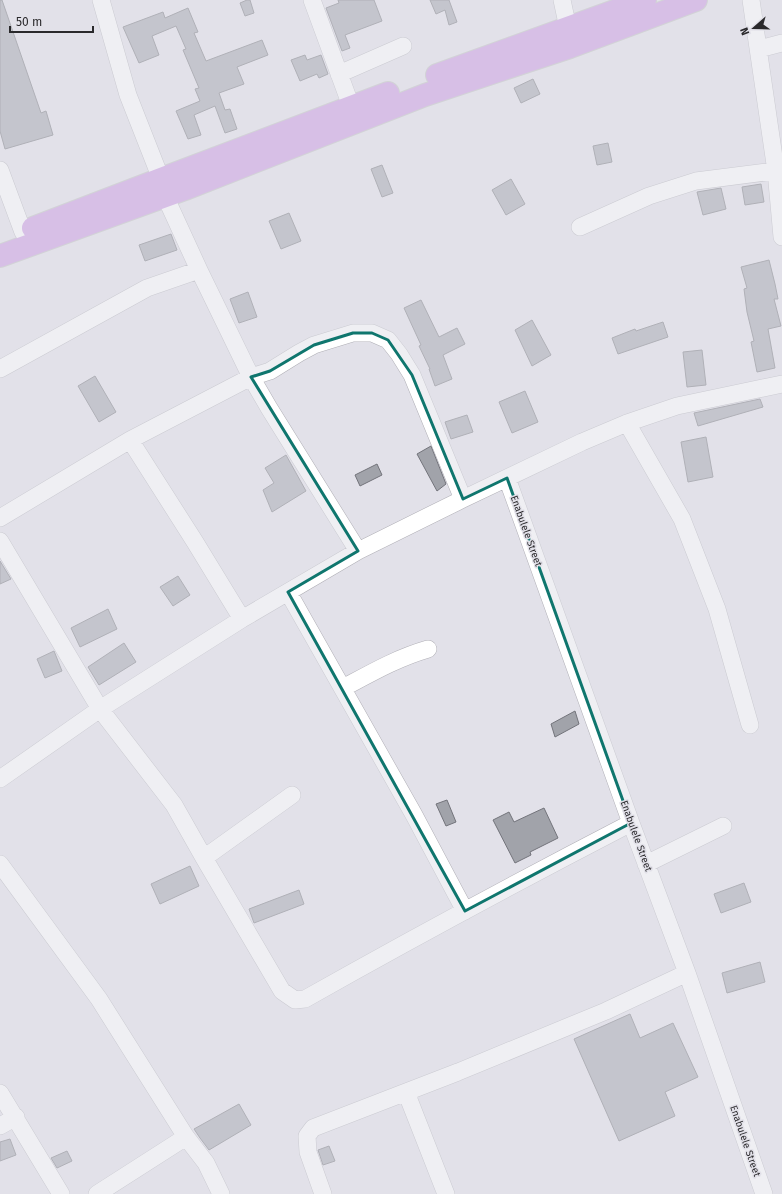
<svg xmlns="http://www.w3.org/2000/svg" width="782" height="1194" font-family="'Fira Sans',sans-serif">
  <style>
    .building { fill: #a1a3aa; stroke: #73747b }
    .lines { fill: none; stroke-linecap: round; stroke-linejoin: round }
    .minor-casing { stroke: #b0afb6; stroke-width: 18 }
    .highway-casing { stroke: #bfbfc0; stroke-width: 24 }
    .minor { stroke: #fff; stroke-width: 17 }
    .highway { stroke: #c996e2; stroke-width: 22 }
    .marked { fill: none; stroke: #0f766e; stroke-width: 3; stroke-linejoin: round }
    .labels { text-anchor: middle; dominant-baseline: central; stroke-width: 3; stroke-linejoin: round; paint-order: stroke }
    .street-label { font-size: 10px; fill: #2a292c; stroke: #e2e1e9 }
  </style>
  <rect width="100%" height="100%" fill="#e2e1e9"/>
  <path class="building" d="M0,0H2L41,113L46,111L53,135L5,149L0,131Z
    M247,0H250L254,13L245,16L240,3Z
    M338,0H374L382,21L345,35L350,48L342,51L326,8L339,3Z
    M430,0H449L457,22L449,25L445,10L436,14Z
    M188,8L198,32L194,33L206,61L262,40L268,55L237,67L244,84L219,93L225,110L230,109L237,129L225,133L215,106L194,115L201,135L188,139L176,111L200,101L195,89L199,88L183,50L186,49L176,26L152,36L159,55L139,63L123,27L163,12L165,18Z
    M305,55L307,60L321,55L328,74L319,78L317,74L300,81L291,60Z
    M533,79L540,94L521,103L514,88Z
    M608,143L612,162L597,165L593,146Z
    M382,165L393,193L382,197L371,169Z
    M511,179L525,204L506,215L492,190Z
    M761,184L764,202L745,205L742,187Z
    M721,188L726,209L703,215L697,192Z
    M289,213L301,241L281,249L269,221Z
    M171,234L177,250L145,261L139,245Z
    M769,260L775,284L778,299H774L781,326L768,329L775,368L757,372L751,342L754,341L747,312L744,289L747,288L741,267Z
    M248,292L257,317L239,323L230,299Z
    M421,300L439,337L457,328L465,344L443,355L452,379L435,386L429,369H430L419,346L421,345L404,308Z
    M532,320L551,355L532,366L515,330Z
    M663,322L668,337L618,354L612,338L635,329L636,331Z
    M702,350L706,385L687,387L683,352Z
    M95,376L116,412L99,422L78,386Z
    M525,391L538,422L512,433L499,402Z
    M760,399L763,407L698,426L694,413Z
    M467,415L473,432L451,439L445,422Z
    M706,437L713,477L688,482L681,442Z
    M431,446L446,484L437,491L417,454Z
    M286,455L306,491L272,512L263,490L274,483L265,468Z
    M377,464L382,475L360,486L355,475Z
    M0,561L11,579L0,584Z
    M178,576L190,595L173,606L160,587Z
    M108,609L117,629L80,647L71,628Z
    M124,643L136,662L99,685L88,667Z
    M54,651L62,671L45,678L37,659Z
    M575,711L579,724L555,737L551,724Z
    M447,800L456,822L446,826L436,804Z
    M544,808L558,838L530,852L531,855L515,863L493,820L509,812L514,822Z
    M190,866L199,886L160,904L151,884Z
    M744,883L751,902L721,913L714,894Z
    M299,890L304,904L254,923L249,909Z
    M760,962L765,982L727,993L722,973Z
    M630,1014L640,1038L673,1023L698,1077L665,1092L675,1116L619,1141L574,1039Z
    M239,1104L251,1125L209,1150L200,1138L194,1129Z
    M10,1139L16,1155L0,1161V1142Z
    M329,1146L335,1161L323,1165L318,1150Z
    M67,1151L72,1161L57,1168L51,1158Z"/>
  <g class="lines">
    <g class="minor-casing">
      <path id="minor" d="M101,0L128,95L161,179L165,196L199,270L251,377L269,408L358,551
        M312,0L351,106
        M562,0L568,28
        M751,0L776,171L782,237
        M759,49L782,43
        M339,74L403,46
        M0,170L23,232
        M580,227L649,196L696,181L782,170
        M0,369L147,288L199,270
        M627,423L682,519L717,609L750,725
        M507,478L631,823L687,973L764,1194
        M0,518L130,440
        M0,541L100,709L174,805L204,858L282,991L295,1000L305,999C413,938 521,880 631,823
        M288,592L414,815L465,911
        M242,619L195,542L130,440L251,377L270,371L299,353L314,345L353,333H372L388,340L399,354L412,375L463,499
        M343,688C371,673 397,658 428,649
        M0,779L100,709L242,619L358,551L463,499L582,442L627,423L677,406L782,384
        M204,858L292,795
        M0,864L99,999L186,1137L206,1163L221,1194
        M646,864L723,826
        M406,1092L446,1194
        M0,1093L61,1194
        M0,1126L16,1117
        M97,1194L186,1137
        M323,1194L308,1152L307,1136L313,1128L458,1072L606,1011L687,973"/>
    </g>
    <g class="highway-casing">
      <path id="highway" d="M437,75L645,0
        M33,228L161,179L388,93
        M0,256L185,189L425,95L570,47L696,0"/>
    </g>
    <use href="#minor" class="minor"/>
    <use href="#highway" class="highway"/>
  </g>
  <path d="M0 0H782V1194H0ZM353,333H372L388,340L412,375L463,499L507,478L631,823L465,911L288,592L358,551L251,377L270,371L314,345Z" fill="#e2e1e9" fill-opacity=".55" fill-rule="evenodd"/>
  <path class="marked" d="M353,333H372L388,340L412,375L463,499L507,478L631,823L465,911L288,592L358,551L251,377L270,371L314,345Z"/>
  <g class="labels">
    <g class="street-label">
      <text transform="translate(526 531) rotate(70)">Enabulele Street</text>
      <text transform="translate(636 836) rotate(70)">Enabulele Street</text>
      <text transform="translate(745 1141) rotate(71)">Enabulele Street</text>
    </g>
  </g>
  <g transform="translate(754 28) rotate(250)" stroke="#e2e1e9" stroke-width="3" paint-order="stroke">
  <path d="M0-3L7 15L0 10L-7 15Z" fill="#2a292c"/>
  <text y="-6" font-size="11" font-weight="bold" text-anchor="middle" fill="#2a292c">N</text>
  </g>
  <path d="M10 26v6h83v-6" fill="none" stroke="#2a292c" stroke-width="2"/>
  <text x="16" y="26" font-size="12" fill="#2a292c" stroke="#e2e1e9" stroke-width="3" paint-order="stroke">50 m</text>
</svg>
